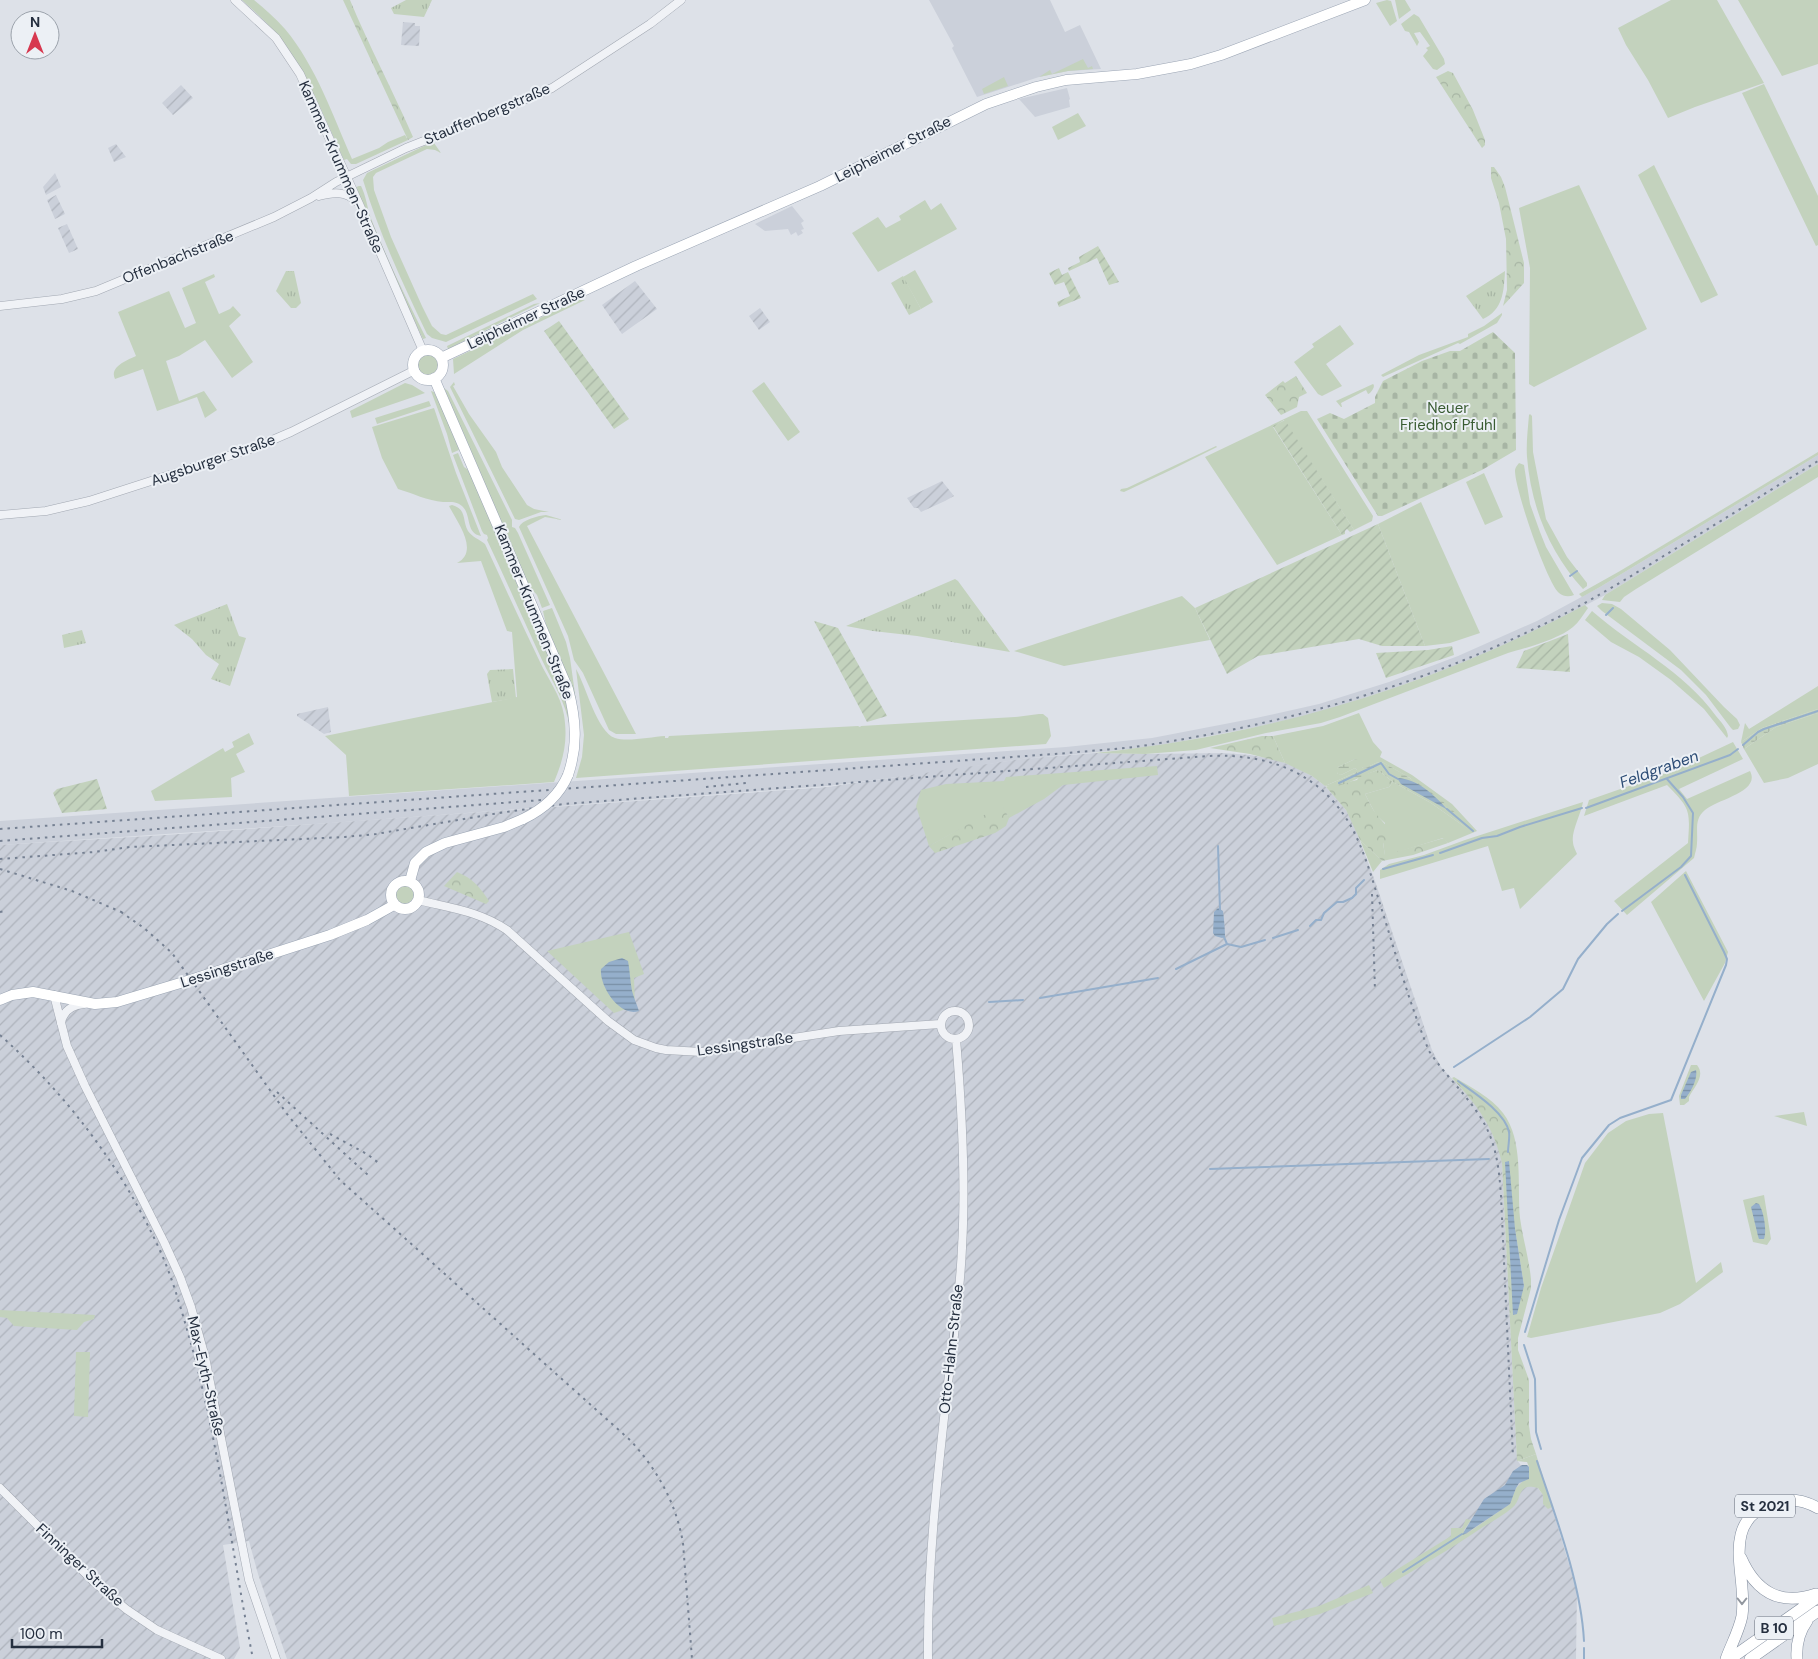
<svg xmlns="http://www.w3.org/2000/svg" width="1818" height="1659" font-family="'DM Sans',sans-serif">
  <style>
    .built { fill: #cbd0da }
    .industrial { fill: url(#industrial-furrows) }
    .grass { fill: #c3d2bd }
    .forest { fill: url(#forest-crowns); fill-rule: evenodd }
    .wetland { fill: url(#wetland-marsh) }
    .cemetery { fill: url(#cemetery-stones) }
    .park { fill: url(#park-tufts) }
    .garden { fill: url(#garden-furrows) }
    .water { fill: url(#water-rules) }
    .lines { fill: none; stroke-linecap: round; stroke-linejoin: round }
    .stream { stroke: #95afcb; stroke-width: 2 }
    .minor-casing { stroke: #a2a8b2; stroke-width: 9 }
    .major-casing { stroke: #9ba5b4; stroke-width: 11 }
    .highway-casing { stroke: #838e9f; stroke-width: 12 }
    .minor { stroke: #f0f2f6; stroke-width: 8 }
    .major { stroke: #fff; stroke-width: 10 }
    .highway { stroke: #fff; stroke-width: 11 }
    .rail { stroke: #758092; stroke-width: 2; stroke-dasharray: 2.5 5; stroke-linecap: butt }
    .major-bridge-casing { stroke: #9ba5b4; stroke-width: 11; stroke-linecap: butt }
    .major-bridge { stroke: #fff; stroke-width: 10 }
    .oneway { stroke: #92979f }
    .labels { text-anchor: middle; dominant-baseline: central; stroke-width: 4; stroke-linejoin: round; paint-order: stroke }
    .shield { fill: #ecf0f5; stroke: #616976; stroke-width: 1 }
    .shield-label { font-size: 14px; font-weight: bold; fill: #252f3f }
    .street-label { font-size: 15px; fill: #252f3f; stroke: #ecf0f5 }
    .park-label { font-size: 15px; fill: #395c32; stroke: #ecf0f5 }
    .water-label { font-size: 16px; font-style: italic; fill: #2d4d76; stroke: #ecf0f5 }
  </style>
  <defs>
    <pattern id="industrial-furrows" width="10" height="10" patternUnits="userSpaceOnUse" patternTransform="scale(1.25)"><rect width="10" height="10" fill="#cbd0da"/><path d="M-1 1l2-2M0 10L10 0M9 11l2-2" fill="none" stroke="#aeb3bc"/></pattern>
    <pattern id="forest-crowns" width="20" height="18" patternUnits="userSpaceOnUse" patternTransform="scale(1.25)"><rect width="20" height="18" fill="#c3d2bd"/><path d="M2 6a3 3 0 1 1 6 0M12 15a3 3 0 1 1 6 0" fill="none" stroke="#a7b5a4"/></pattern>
    <pattern id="wetland-marsh" width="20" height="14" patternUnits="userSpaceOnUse" patternTransform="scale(1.25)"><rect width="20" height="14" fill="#c3d2bd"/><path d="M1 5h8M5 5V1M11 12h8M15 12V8" fill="none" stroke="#a7b5a4"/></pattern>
    <pattern id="cemetery-stones" width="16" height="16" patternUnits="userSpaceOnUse" patternTransform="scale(1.25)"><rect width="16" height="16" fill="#c3d2bd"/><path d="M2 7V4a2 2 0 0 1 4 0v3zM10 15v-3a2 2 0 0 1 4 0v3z" fill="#a7b5a4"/></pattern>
    <pattern id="park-tufts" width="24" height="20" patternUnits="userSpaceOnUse" patternTransform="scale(1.25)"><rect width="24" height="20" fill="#c3d2bd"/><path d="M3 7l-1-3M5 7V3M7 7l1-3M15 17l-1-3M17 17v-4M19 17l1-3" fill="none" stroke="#a7b5a4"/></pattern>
    <pattern id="garden-furrows" width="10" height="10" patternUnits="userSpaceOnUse" patternTransform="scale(1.25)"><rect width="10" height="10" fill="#c3d2bd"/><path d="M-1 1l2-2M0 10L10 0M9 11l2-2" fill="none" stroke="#a7b5a4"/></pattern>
    <pattern id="water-rules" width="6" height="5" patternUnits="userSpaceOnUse" patternTransform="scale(1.25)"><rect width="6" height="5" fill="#95afcb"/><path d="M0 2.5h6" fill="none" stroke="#798fa6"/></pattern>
  </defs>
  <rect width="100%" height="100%" fill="#dde1e8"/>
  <path class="built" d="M929,0H1050L1065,32L1080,25L1101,69L1068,71L1039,77L977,97L952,48L954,46Z
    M1067,88L1070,99L1069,100L1070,107L1035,117L1019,99Z
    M792,206L804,221L801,223L804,229L801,230L803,233L798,236L796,232L791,235L788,229L765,231L755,224Z
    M1818,455V464L1605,595L1541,629L1461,664L1392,689L1321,712L1257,727L1152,747L1022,759L937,772L828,786L331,823L0,845V821L1066,747L1152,738L1256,718L1319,704L1389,682L1458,656L1537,621L1600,587Z"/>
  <path class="industrial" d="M403,22L415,23V26H420L419,46L401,45Z
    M181,85L193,98L173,115L162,103Z
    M116,144L126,157L114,162L108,148Z
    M55,173L61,187L46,195L43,187Z
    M56,195L65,214L55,219L47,200Z
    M67,224L78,249L69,253L58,228Z
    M635,281L657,309L622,334L602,305Z
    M760,308L770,322L759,330L749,316Z
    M942,481L954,496L945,501L921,512L918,508H914L907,498Z
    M328,707L331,732L324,734L297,716V714Z
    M1095,753L1145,754L1224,753L1250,755L1277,760L1293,766L1312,776L1325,786L1346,810L1354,825L1375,881L1432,1050L1441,1067L1474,1102L1487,1121L1500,1152L1502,1163L1517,1460L1552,1507L1577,1591L1576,1659H287L258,1574L249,1541L223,1545L240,1648L234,1659H0V845L166,835L828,787L1022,759Z"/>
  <path class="grass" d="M242,0H254C265,9 275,18 285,29C316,66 333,116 352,159L379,148L388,142L405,135L408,140L356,164H351L347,159L344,160C324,117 307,72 277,35C267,22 254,11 242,0Z
    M1387,0L1391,1L1397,21L1390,26L1376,3Z
    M1395,0H1405L1411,10L1399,19Z
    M1671,0H1717L1764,83L1695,107L1668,118L1648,80L1626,45L1618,28Z
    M1738,0H1818V64L1782,76Z
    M1414,14L1419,17L1444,59L1445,64L1437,70L1433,69L1423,56L1428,50L1426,48L1430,46L1420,32L1414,33L1419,42L1417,46L1409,32L1405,31L1401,24Z
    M1083,59L1088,68L1092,66L1093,69L1068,71L1039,77L1050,70L1052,74Z
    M1004,77L1008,86L984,94L982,89Z
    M1764,84L1818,196V245L1816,246L1742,93Z
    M1078,113L1086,126L1058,140L1052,127Z
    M434,143L441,153L435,150L427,149L376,173L373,177L374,190L391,237L422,306L432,326L441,334L446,335L533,294L537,299L446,342L432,338L427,334C403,284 379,233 363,180L367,173L424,146Z
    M1654,165L1718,295L1701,303L1638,175Z
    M1579,185L1647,329L1534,387L1529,384L1530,268L1519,208Z
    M359,186H361C366,196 367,206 370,216C386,257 406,298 426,338L423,339L401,293L356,187Z
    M925,200L931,210L941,203L957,229L878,272L852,233L878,217L886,228L901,220L899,216Z
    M915,270L933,302L921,309L903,277Z
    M214,274L215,277L205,282L219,314L230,309L233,306L241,315L229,326L253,362L232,378L205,340L179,356L166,361L179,401L204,391L217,410L205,418L197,397L157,411L143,369L115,379C109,367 127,360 136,356L118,312L169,291L185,328L196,323L182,288Z
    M578,300H585L523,330L454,374L453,359Z
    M540,303L448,349L447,346L534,304Z
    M1502,313V315L1497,323L1460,344L1458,343L1383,377L1381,375L1419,355L1468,337V334L1484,326Z
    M1340,325L1354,344L1326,364L1342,386L1322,396L1318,394L1294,362L1314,347L1312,344Z
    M418 365a10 10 0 1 1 20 0a10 10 0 1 1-20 0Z
    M454,382L455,385L453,386L469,414L496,452L502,467L527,505L534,509L549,512H541L519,520L515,519L450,387Z
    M764,382L800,432L788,441L752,391Z
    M405,383L412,385L425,393L352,418L350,411Z
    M1373,384C1376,386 1371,393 1368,394L1366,390L1341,403L1342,407H1341L1336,401Z
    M444,388L448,391L512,520V527L515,528L518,533L550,605L542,608L537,595L529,586Z
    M431,391L434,392L453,432L459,450L452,453L447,434Z
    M429,401L431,406L377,424L375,418Z
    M434,408L456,473L481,536C465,533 472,515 462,506C457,501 449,502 443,502C428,501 412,493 398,489L382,458L372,427Z
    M1301,411H1307L1373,516L1372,521L1354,530L1284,420L1273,427L1342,535L1277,565L1205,457Z
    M1530,414L1532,416L1533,452L1546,519L1567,557L1587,583V586L1583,589C1549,552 1531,506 1527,457C1526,443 1528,428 1529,415Z
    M1216,446L1217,447L1173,469L1124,492L1120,491L1121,489L1127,488Z
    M1818,452V455L1600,587L1582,597L1579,594L1620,571Z
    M458,453L464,467L467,469L474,480L566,698L570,728C566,703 553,683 542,660C524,621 506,580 487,540L488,538L487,535L484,534L482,531L453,455Z
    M1519,463L1524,465L1530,504L1540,532L1546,547L1574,595C1569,597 1564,597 1559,593C1547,583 1514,487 1515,470C1516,466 1517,466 1519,463Z
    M1818,464V477L1636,589L1624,597L1620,602L1602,600L1605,595Z
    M1484,473L1503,517L1485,525L1466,482Z
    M1421,502L1480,633L1450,643L1425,646L1378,524Z
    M452,505C467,509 462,520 468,531C472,537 479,539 485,544C503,583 521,623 540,662C548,679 561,696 564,715C568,741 564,758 554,782L349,796L346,755L325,736L517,697L512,632L507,631L481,561L457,563C480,551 457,522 449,506Z
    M546,515L563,520L545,517L527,526L636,734H616L609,730L583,673L574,660L568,636L519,527C522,520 537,516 546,515Z
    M1182,596L1195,608L1210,640L1064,666L1014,651Z
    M1602,603L1612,604L1621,609L1670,650L1724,707L1737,719L1740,725L1738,729L1733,730L1731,728L1706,695L1681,670L1602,611L1597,606Z
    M1585,605L1588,608C1583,615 1579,622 1573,627C1559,639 1526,648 1508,653L1340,717L1321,723L1266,733L1196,750L1145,754L1095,753C1270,735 1430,687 1585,605Z
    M552,608L566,642L570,658L576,701L546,625L543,611Z
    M1592,611C1633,647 1684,671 1716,716C1721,722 1727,728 1728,736L1727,738L1704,709L1671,680L1639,657L1611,642L1585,620Z
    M576,669C586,686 597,732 615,738C627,742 651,737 665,736V738H668L669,736L858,726L860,727L861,726L1015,717L1039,714H1043L1048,718L1051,736L1046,744L576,778L582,757L584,735Z
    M1818,686V709L1762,728L1741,742L1745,723L1749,729Z
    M1359,713L1373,742L1382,752L1380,757L1412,775L1452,804L1477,831L1448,843L1443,838L1385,856L1383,842L1385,823L1376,815L1365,794L1389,787L1393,782L1431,803L1465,827L1410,778L1382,762C1375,761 1370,768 1363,768L1355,759L1338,767L1337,773L1341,775L1355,768L1357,770V772L1325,786L1312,776L1285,763L1273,736L1323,726Z
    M1818,713V764L1788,778L1764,783L1744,749L1776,727Z
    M249,733L254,744L236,754L245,772L231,778L232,797L155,801L151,791L223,748L225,752L234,747L232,742Z
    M1733,742L1743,759L1679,789L1687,799L1750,771C1761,792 1718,799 1705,810C1694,819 1698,830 1697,843C1697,848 1695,853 1694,858L1627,915L1614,901L1688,843C1690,811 1691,809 1667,785L1584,816L1589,800L1669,772Z
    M1157,766L1158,775L1063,785L1044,799L1009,818L1002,806L929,846L916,806L921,790L946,784L1004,781L1006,777Z
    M1583,802C1581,814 1571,832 1573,842C1573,846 1576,851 1577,854L1520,909L1514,888L1502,891L1488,846L1380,879V870L1389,864L1424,855L1465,840Z
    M1360,840L1382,861L1373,872Z
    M1686,871L1728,952L1725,963L1704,1001L1651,902Z
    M394 894a10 10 0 1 1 20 0a10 10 0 1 1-20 0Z
    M629,932L644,974L634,978L635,1006L614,1013L547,951Z
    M1691,1065H1697C1706,1076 1694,1087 1689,1097V1101L1684,1105H1680L1679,1096Z
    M1804,1112L1807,1126L1774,1116Z
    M1663,1113L1696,1283L1721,1262L1723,1272L1680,1304L1660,1313L1531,1338L1527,1337L1541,1288L1585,1163L1608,1133L1626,1121L1649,1114Z
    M1764,1195L1771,1239L1767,1245L1753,1242L1743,1200Z
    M0,1310L95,1315L94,1319L84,1322L77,1330L14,1326L7,1318L0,1317Z
    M76,1352H90L88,1417L74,1416Z
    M1536,1454L1552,1507L1548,1509L1543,1504V1495L1538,1488C1516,1482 1523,1499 1512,1508C1504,1515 1493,1521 1483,1527C1451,1549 1417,1568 1384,1588L1380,1580L1451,1536V1528H1462L1466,1519L1471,1520L1464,1530L1466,1534L1510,1504L1516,1488L1522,1482L1529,1467L1527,1462L1517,1461Z
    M1369,1585L1373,1593L1320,1614L1274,1626L1272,1618L1319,1606Z"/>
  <path class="forest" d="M343,0H350C369,46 393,91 413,137L408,140Z
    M1448,71L1453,73L1473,110L1485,140V145L1482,148L1436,77Z
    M1491,167H1494L1501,177L1505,187L1524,263V283L1503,306L1507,290L1506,239L1499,203L1491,178Z
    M1296,376L1307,393L1299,397L1297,407L1281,415L1265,395L1283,381L1285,383Z
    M1262,736H1273L1285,763L1250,754L1210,748Z
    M1378,770L1393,782L1389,787L1365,794C1369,801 1372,809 1377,815C1385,825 1390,826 1387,840L1383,843L1385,855L1444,838L1448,843L1413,855L1382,861L1360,840L1346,810L1326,787L1357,780L1360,776Z
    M1002,805L1009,818L1006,826L995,833L935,853L929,846Z
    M457,872C472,878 480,887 489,901L486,904L444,886Z
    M1454,1077C1470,1087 1491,1097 1503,1113C1524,1140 1517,1186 1520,1218C1523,1239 1529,1259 1531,1279V1288L1518,1338V1350L1529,1380V1426L1531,1439L1536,1454L1517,1461L1502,1163C1493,1126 1478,1106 1452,1078ZM1515,1230L1524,1286L1514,1315Z"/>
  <path class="wetland" d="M1818,709V713L1776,727L1744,749L1741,742L1762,728Z
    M1355,759L1358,760L1363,768C1370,768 1375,761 1382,762C1415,780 1442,797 1467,825L1465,827L1431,803L1393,782L1378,770C1365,774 1337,791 1325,786L1357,772V770L1355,768L1341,775L1338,774L1336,771L1338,767Z"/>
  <path class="cemetery" d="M1493,332L1515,353L1516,450L1482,470L1382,516H1378L1317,419L1330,413L1344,419L1375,403V397L1383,381L1422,361L1450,351H1460Z"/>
  <path class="park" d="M406,0H432L424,17L394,14L391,8Z
    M286,271H294L301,303L296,308H291L276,291Z
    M1505,271C1504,291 1503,310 1483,319L1466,296Z
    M903,276L921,309L909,315L891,283Z
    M955,579L958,581L1010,652L917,636L873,631L846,626Z
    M227,604L239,636L246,638L230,686L211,679L219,664L206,655L192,639L174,625Z
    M82,630L86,643L64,648L62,635Z
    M513,669L516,698L492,702L487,674L490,670Z"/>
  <path class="garden" d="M1098,246L1119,282L1109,285L1097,258L1069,271L1068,268L1080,262L1079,257Z
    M1059,268L1062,275L1068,272L1081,298L1059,307L1057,302L1070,296L1064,282L1055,285L1049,273Z
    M559,321L629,419L614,429L544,331Z
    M1285,420L1354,530L1350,532L1347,529L1345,531V534L1342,535L1273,426Z
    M1378,524L1425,646H1382L1359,639L1258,656L1227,674L1195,608Z
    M814,621L838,628L887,716L867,722Z
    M1568,634L1570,672L1516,668L1524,651Z
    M1452,646L1454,655L1386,678L1376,653L1428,650Z
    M97,779L107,809L62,813L53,793L57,789Z"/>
  <path class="water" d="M1397,778C1418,779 1434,795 1448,810L1401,784Z
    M1218,908L1223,911C1224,919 1225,929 1225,937L1222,938L1215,936L1213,933L1214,912Z
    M622,958L628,961C630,971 630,981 632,991C634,998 637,1005 639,1011C620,1018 599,986 601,969L609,962Z
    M1696,1070C1698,1079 1691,1092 1685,1099H1681V1095L1691,1072Z
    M1509,1161L1515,1229L1524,1286L1517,1314L1513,1315L1505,1162Z
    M1756,1203L1759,1204C1764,1213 1767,1230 1764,1239H1759L1758,1236L1751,1207Z
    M1522,1465H1527L1529,1467V1479L1519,1483L1516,1488L1510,1504L1465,1534L1462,1535L1484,1499L1505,1485L1513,1471Z"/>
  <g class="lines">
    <path class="stream" d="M1570,576L1577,571
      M1606,615L1613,608
      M1743,745L1758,732L1764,729L1818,711
      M1339,783L1381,763L1389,774L1398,779
      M1586,808L1730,755L1738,749
      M1447,809L1473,831
      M1218,846L1220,910
      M1440,853L1482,838L1497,836L1520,827L1582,808
      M1383,869L1433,855
      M1622,911L1681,867L1691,856L1693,813L1683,797L1667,779
      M1310,926L1316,920H1321L1324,913L1337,902H1343L1352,898L1356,894V888L1364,880
      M1224,937L1227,944
      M1273,938L1298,930
      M1176,969L1227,944L1241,947L1265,940
      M1040,998L1158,978
      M989,1002L1023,1000
      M1454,1067L1530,1017L1563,989L1578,959L1607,924L1618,914
      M1458,1081C1473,1092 1505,1112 1509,1132C1510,1138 1508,1146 1508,1152
      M1210,1169L1489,1159
      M1525,1332L1559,1220L1582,1158L1609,1125L1620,1118L1671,1100L1726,965L1727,959L1724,952L1685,875
      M1524,1345L1535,1379L1536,1432L1541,1449
      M1537,1461C1555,1515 1581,1583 1584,1641
      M1403,1572L1462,1534
      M1584,1648V1659"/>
    <g class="minor-casing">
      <path id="minor" d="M235,0L276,38L300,74L360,206L423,351
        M319,196C333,192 346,191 357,202
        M0,306L62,299L96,291L274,217L311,198L336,182L406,148L472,122L552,88L650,24L681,0
        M0,515L46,511L89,501L256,447L291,432L415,370
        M418,900C450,908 479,911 507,930L608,1021L634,1040L656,1048L666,1050L702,1052L839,1031L940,1024
        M54,995L67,1046L85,1086L164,1242L180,1277L191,1307L205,1357L249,1580L276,1659
        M941 1025a14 14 0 1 1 28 0a14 14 0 1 1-28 0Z
        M61,1023C63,1011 72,1005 84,1004
        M0,1488L94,1582L126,1609L157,1630L221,1659
        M928,1659C927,1569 937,1480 947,1391C953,1343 960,1295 962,1248C966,1178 962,1109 956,1039"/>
    </g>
    <g class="major-casing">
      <path id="major" d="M413 365a15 15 0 1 1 30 0a15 15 0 1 1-30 0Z
        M441,358L636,266L820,186L986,104L1036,87L1066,80L1137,74L1191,64L1221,55L1365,0
        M434,378L568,689C576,719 578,746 568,775
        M391 895a14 14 0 1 1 28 0a14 14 0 1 1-28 0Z
        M410,881L415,863L426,852L445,843L504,827L523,819
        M0,1000L12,995L33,992L95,1004L117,1002L187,981L330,935L367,920L394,905"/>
    </g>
    <g class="highway-casing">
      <path id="highway" d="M1741,1558C1756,1592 1780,1606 1816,1594
        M1726,1659C1731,1645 1739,1631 1742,1616C1748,1576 1719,1524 1770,1504C1787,1497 1802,1499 1818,1508
        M1730,1659L1818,1597
        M1750,1659L1818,1611
        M1797,1659C1796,1645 1799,1632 1807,1621"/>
    </g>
    <use href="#minor" class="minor"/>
    <use href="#major" class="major"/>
    <use href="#highway" class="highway"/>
    <path class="rail" d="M706,787L746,783
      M0,829L1068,753C1097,750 1125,749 1154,744C1287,723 1418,686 1540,626C1587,604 1631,576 1675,549C1723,520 1770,490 1818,461
      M0,841L542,800
      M0,859L94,852L130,847L345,837L376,834L499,813L564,804L1209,756C1271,753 1325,775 1354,832C1366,856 1373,882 1381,907C1396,955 1410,1005 1429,1051C1444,1074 1464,1092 1479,1115C1496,1140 1499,1167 1501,1196L1513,1457
      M0,869L72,891L126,914
      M1372,894L1375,991
      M0,912L5,911
      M121,912L144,928L172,953L287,1114L340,1180L631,1441C658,1471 676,1503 683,1543L692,1659
      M0,1035C69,1097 124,1170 162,1255C172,1278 179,1302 186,1326C218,1435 231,1548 253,1659
      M277,1092L368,1175
      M330,1134L367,1154L380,1164"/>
    <g class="major-bridge-casing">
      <path id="major-bridge" d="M523,819C544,809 559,796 568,775"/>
    </g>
    <use href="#major-bridge" class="major-bridge"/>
  </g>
  <defs><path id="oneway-chevron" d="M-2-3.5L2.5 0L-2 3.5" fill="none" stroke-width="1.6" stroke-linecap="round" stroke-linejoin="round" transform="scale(1.25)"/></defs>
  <use class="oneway" href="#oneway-chevron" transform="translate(1742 1601) rotate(90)"/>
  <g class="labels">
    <g class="shield">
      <rect x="1735" y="1494.5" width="60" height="23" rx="4"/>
      <rect x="1755" y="1616.5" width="38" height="23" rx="4"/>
    </g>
    <g class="shield-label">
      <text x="1765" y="1506">St 2021</text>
      <text x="1774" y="1628">B 10</text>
    </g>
    <g class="street-label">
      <text transform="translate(487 114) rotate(-23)">Stauffenbergstraße</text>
      <text transform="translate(893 149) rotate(-27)">Leipheimer Straße</text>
      <text transform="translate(341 167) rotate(66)">Kammer-Krummen-Straße</text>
      <text transform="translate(178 257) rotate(-22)">Offenbachstraße</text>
      <text transform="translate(526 318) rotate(-25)">Leipheimer Straße</text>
      <text transform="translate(213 460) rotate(-19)">Augsburger Straße</text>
      <text transform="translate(534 612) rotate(68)">Kammer-Krummen-Straße</text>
      <text transform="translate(227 968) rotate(-18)">Lessingstraße</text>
      <text transform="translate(745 1044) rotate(-8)">Lessingstraße</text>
      <text transform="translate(951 1349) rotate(-84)">Otto-Hahn-Straße</text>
      <text transform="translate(206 1376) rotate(77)">Max-Eyth-Straße</text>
      <text transform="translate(80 1565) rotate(43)">Finninger Straße</text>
    </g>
    <g class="park-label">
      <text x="1448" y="408">Neuer<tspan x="1448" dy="17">Friedhof Pfuhl</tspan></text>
    </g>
    <g class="water-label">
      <text transform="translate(1659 769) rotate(-20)">Feldgraben</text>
    </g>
  </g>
  <g transform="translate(35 35)"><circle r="24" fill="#ecf0f5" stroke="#9ca3ac"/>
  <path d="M0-4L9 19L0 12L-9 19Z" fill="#d7384f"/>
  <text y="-8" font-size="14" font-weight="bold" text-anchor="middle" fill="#252f3f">N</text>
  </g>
  <path d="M12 1639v8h90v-8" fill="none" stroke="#252f3f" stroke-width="2.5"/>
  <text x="20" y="1639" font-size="15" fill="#252f3f" stroke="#ecf0f5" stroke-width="4" paint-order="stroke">100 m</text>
</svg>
